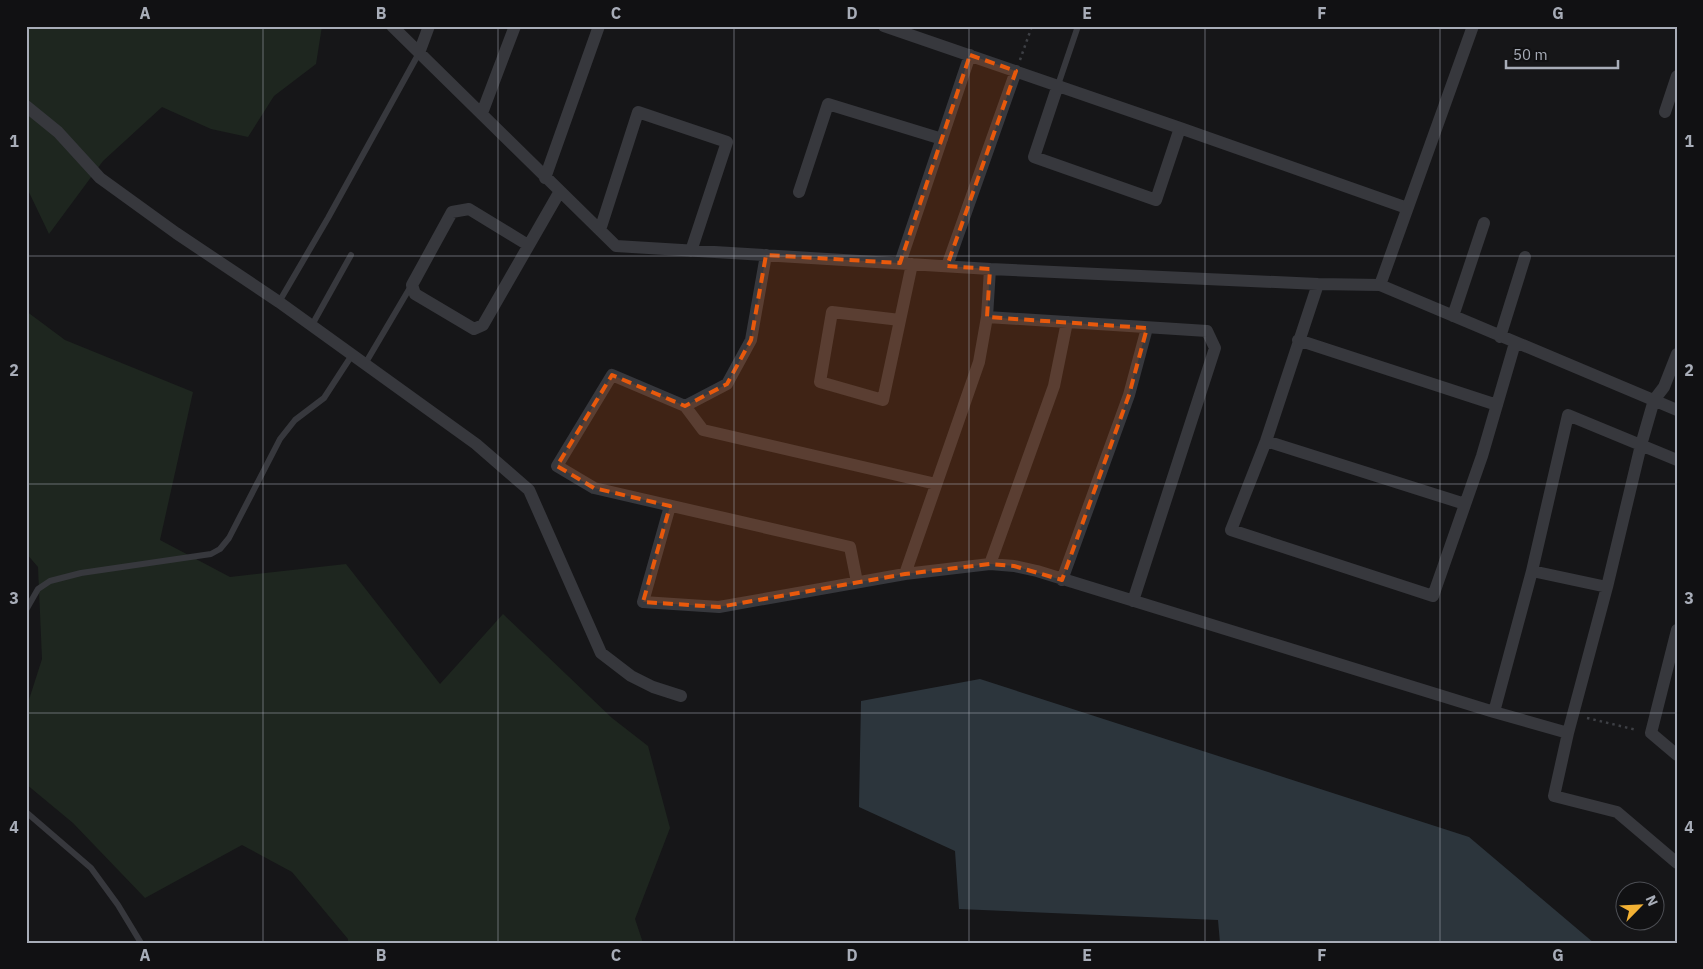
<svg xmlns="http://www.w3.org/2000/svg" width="1703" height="969" font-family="'IBM Plex Sans',sans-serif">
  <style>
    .green { fill: #1e261f }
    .water { fill: #2c353c }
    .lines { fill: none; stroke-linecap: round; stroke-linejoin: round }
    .path { stroke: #3d3f44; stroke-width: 2.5; stroke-dasharray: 2.5 4; stroke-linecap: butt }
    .lane { stroke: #37383d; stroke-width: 6 }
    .street { stroke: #37383d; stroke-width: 12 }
    .marked { fill: #e8590c; fill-opacity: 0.2; stroke: #e8590c; stroke-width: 4; stroke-dasharray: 10 6; stroke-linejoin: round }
    .grid { fill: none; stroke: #a8adb8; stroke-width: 1; stroke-opacity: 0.55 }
    .neatline { fill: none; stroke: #a8adb8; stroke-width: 2 }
    .grid-label { font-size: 16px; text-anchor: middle; font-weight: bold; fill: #a8adb8 }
  </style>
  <rect width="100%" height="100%" fill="#161618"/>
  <path class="green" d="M26,26H322L316,64L274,96L248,137L211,129L162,107L103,161L49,234L26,186Z
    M26,311L65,340L193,392L160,540L230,577L346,564L440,684L503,614L612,718L648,746L670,828L635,919L643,943H348V939L292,872L242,845L145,898L73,823L26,784V709L42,659L38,567L26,553Z"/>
  <path class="water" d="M980,679L1469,837L1594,943H1220L1218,920L959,909L955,851L859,807L861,701Z"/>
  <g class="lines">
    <path class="path" d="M1020,60L1032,26
      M1587,718L1637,730"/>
    <path class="lane" d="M1058,85L1078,26
      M279,302L328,218L419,53
      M312,325L351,255
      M365,364L411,286
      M26,610L38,589L50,581L81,573L211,554L220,549L229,538L280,439L295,420L324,398L352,355
      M26,812L91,868L118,905L141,943"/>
    <path class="street" d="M392,26L616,246L990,269L1318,284L1380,285L1677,410
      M884,26L1180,128L1407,208
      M419,53L429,26
      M1058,85L1034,157L1156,200L1180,128
      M26,106L58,132L100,178L176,233L279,302L476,444L529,490L601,653L631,676L653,687L681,696
      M1665,112L1677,76
      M482,113L515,26
      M545,178L599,26
      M799,192L828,104L942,139
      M600,230L638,112L727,142L691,251
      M528,245L469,209L452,212L412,285L415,294L474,329L483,325L560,191
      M900,263L970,55
      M947,266L1016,71
      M1318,284L1266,441L1231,530L1433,596L1482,456L1515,343
      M1380,285L1473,26
      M1453,316L1484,223
      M987,317L1207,331L1215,348L1133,601
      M900,320L832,312L820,382L883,400L912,264
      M1500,337L1525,257
      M1298,340L1497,405
      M1677,354L1664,387L1654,400L1641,445L1607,587L1568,733L1554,796L1617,812L1677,863
      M685,406L727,384L751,340L766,255
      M1266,441L1465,504
      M670,506L643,602L719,607L905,574L990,564L1014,566L1037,571L1494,712L1568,733
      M990,564L1054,386L1067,322
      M1532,571L1607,587
      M905,574L979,362L987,317L990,269
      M1062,580L1129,395L1147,328
      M857,582L850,547L594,488L557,466L612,375L685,406L703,430L936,484
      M1677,630L1651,733L1677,755
      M1494,712L1532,571L1568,415L1677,460"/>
  </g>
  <path class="marked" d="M970,55L1016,71L947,266L990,269L987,317L1147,328L1129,395L1062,580L1014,566L990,564L905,574L719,607L643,602L670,506L594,488L557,466L612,375L685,406L727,384L751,340L766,255L900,263Z"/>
  <path class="grid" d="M263,26V943M498,26V943M734,26V943M969,26V943M1205,26V943M1440,26V943M26,256H1677M26,484H1677M26,713H1677"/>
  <rect width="1703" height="969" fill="none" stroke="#111113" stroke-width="55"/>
  <g transform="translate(1640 906) rotate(66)"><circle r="24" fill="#111113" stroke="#4d4f55"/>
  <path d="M0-4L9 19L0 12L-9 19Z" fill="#f2b134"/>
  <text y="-8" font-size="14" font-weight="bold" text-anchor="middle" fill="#a8adb8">N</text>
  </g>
  <path d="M1506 60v8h112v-8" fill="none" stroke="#a8adb8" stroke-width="2.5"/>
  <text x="1513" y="60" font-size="15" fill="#a8adb8" stroke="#111113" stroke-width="4" paint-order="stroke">50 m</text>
  <rect x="28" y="28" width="1648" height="914" class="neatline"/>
  <g class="grid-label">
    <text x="145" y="19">A</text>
    <text x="381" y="19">B</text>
    <text x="616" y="19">C</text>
    <text x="852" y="19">D</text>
    <text x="1087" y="19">E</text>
    <text x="1322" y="19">F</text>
    <text x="1558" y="19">G</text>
    <text x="14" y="147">1</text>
    <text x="1689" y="147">1</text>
    <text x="14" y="376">2</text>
    <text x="1689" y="376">2</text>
    <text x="14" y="604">3</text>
    <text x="1689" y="604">3</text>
    <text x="14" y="833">4</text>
    <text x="1689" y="833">4</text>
    <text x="145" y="961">A</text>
    <text x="381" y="961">B</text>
    <text x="616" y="961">C</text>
    <text x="852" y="961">D</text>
    <text x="1087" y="961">E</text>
    <text x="1322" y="961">F</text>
    <text x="1558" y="961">G</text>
  </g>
</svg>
